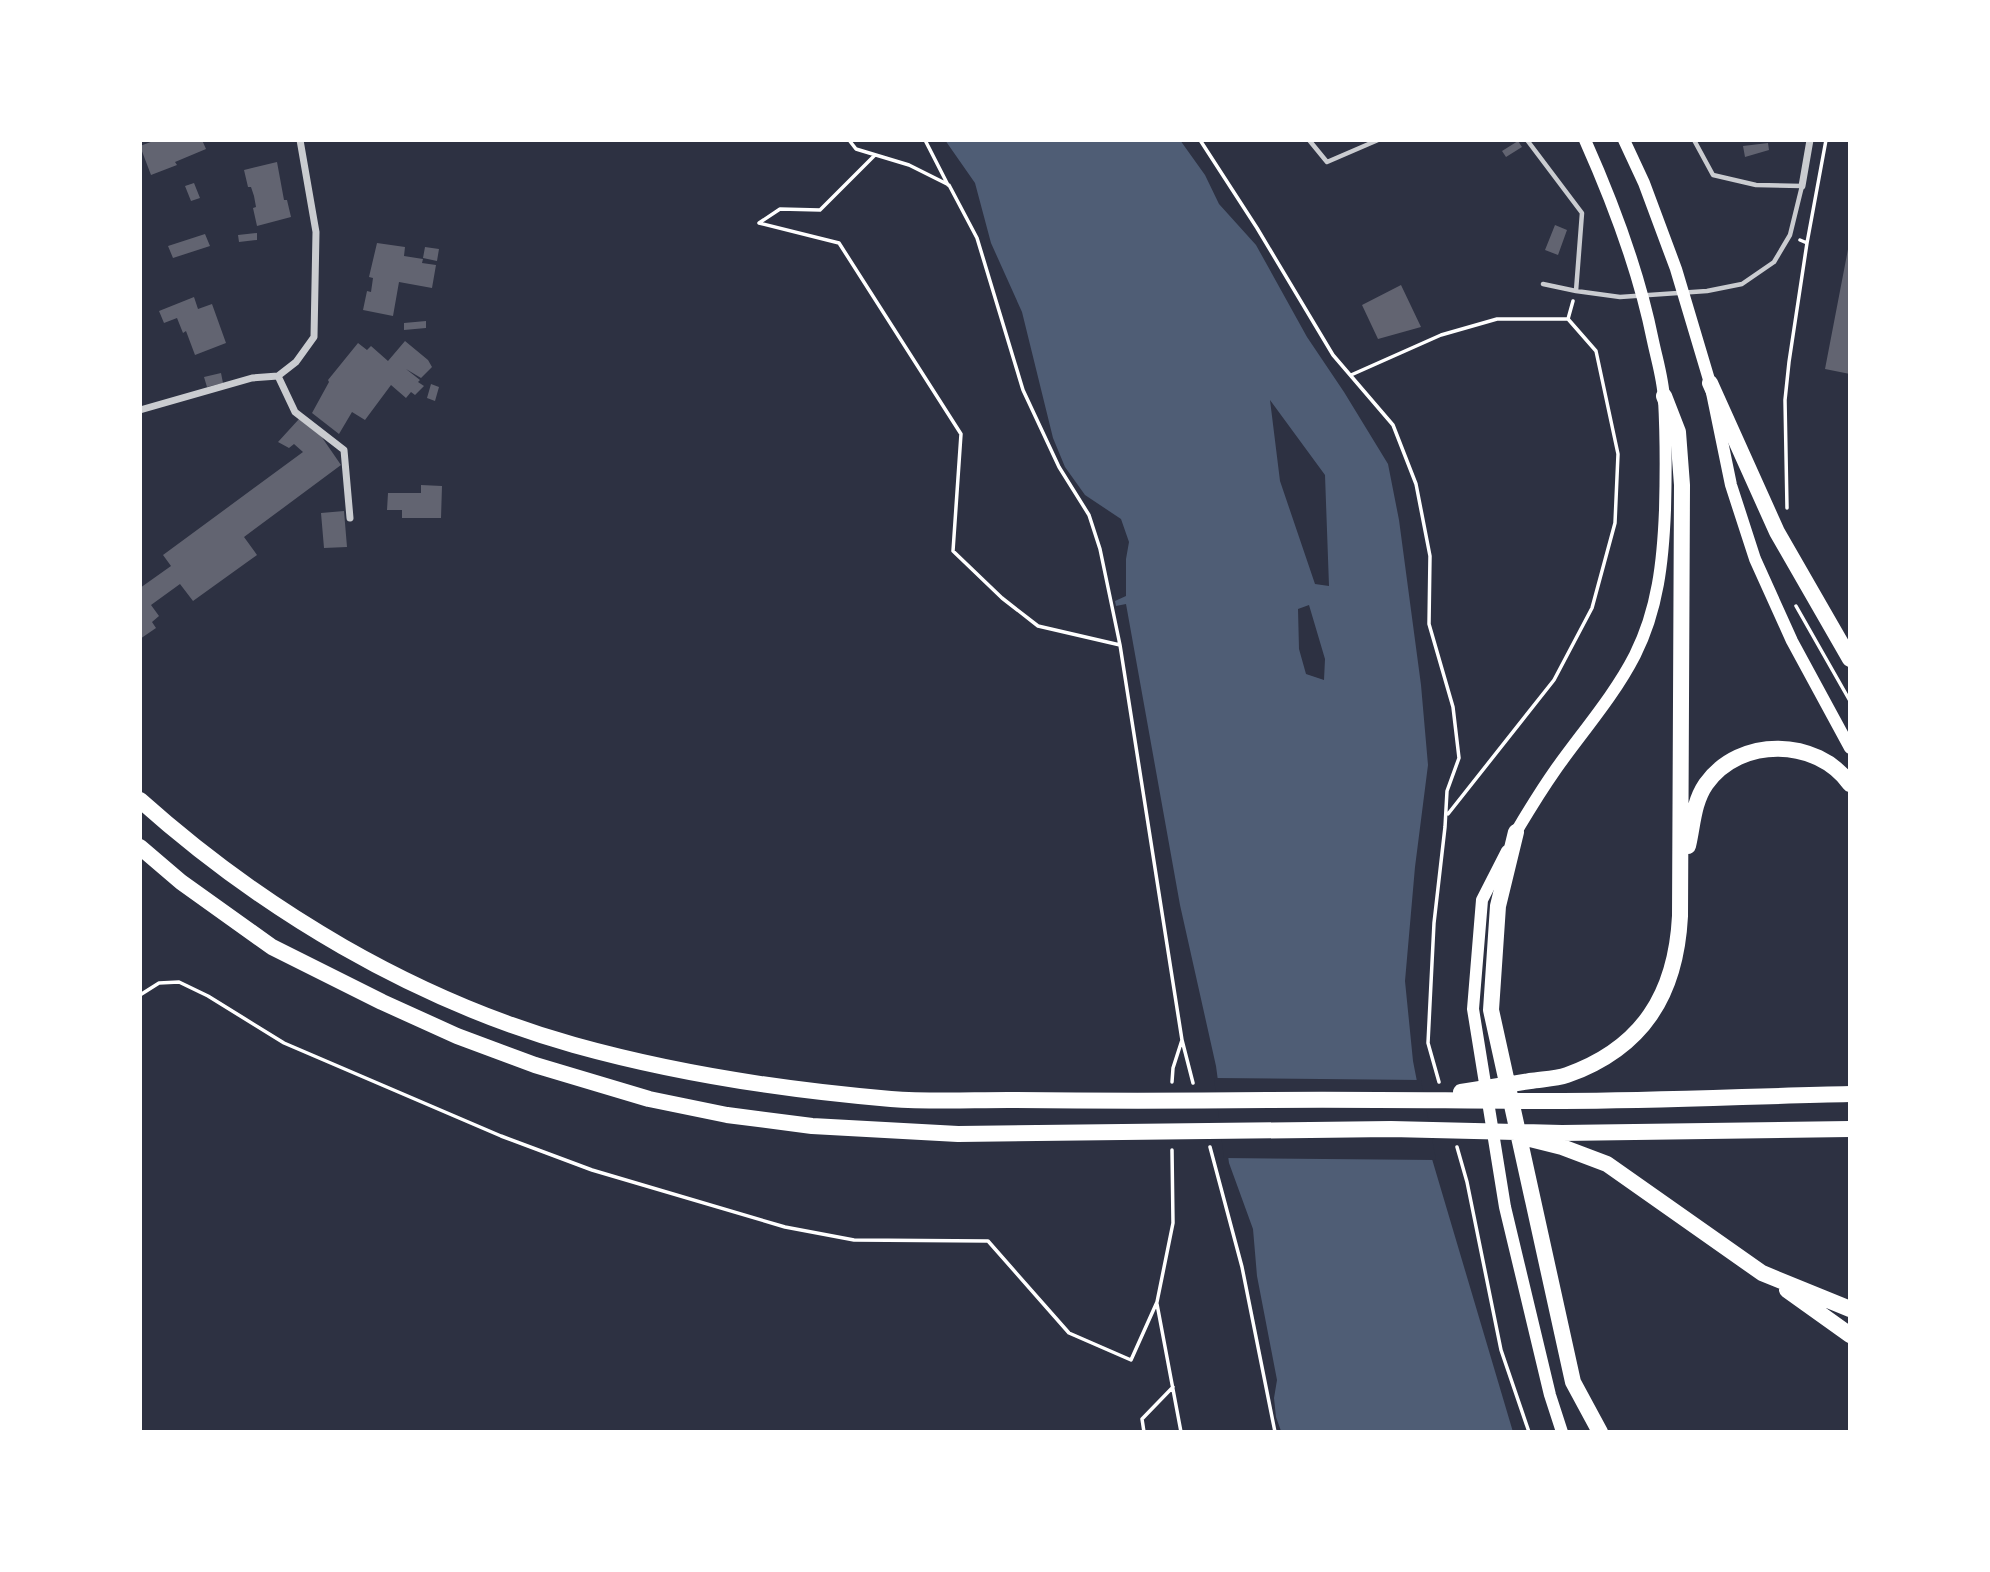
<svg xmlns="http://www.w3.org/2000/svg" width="1990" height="1572" font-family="'Golos Text',sans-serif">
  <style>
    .water { fill: #4f5d75; fill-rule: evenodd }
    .pier { fill: #2d3142 }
    .building { fill: #626471 }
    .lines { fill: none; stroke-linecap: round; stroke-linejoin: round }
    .path { stroke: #fff; stroke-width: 3.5 }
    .service { stroke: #caccd0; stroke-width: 4.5 }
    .minor { stroke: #caccd0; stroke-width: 7 }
    .secondary { stroke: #fff; stroke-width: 12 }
    .primary { stroke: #fff; stroke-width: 12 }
    .motorway { stroke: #fff; stroke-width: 16 }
  </style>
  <rect width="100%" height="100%" fill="#2d3142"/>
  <path class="water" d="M945,140H1180L1205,175L1219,204L1256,245L1307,337L1344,392L1388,464L1399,520L1421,685L1428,765L1415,867L1405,981L1413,1061L1432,1159L1513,1432L1281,1431L1276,1417L1274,1398L1277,1380L1257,1276L1253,1229L1229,1163L1216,1066L1180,905L1126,604L1116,606L1115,601L1126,596V559L1129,542L1121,519L1085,495L1065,467L1053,438L1022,312L991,243L975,183ZM1270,400L1325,475L1329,586L1315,584L1280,481ZM1309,605L1325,659L1324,680L1306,674L1299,649L1298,609Z"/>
  <path class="pier" d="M1214,1078L1421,1080L1436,1160L1224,1158Z"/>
  <path class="building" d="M156,140H202L206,149L175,162L177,165L151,175L140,146Z
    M1518,141L1522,147L1506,157L1502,151Z
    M1768,143L1769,150L1745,157L1743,146Z
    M277,162L284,200H287L291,217L257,226L253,208L256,207L254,196L251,187H248L244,170Z
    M194,183L200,198L191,201L185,186Z
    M1555,225L1567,230L1558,255L1545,250Z
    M257,233V240L239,242L238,235Z
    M205,234L210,246L173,258L168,246Z
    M377,243L405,247L404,256L423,259L422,263L436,265L432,288L399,282L393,316L363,310L367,291L371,292L373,278L369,277Z
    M1849,244H1850V374L1825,369Z
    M425,247L439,249L437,261L423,258Z
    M1401,285L1421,327L1378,339L1362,305Z
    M194,297L198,309L212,304L226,343L195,355L186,331L183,333L177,318L164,323L159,311Z
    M426,321V328L404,330V323Z
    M405,341L428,360L432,367L421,378L406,369L420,380L418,382L424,386L415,395L411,392L406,398L391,385L365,420L352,412L339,434L312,413L329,382L328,380L358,343L367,350L371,346L388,361Z
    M221,373L223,383L207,387L204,377Z
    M431,384L439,387L435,401L427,398Z
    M299,419L321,436L341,465L244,537L257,555L250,560L193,601L180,584L151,605L159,616L152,622L156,628L140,639V588L171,566L163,555L303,452L294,444L289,448L278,442Z
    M421,485L442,486L441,518H402V510H387L388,493H421Z
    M344,511L347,547L324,548L321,513Z"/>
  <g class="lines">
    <path class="path" d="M849,140L856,149L909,165L949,185L977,238L1023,390L1059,467L1089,515L1100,549L1120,645L1182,1040L1193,1083
      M925,140L948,185
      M1200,140L1257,228L1333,355L1393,425L1416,484L1430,556L1429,624L1453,707L1459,758L1447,791L1445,827L1434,923L1428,1043L1439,1082
      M874,156L820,210L780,209L759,223L839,243L961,434L953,551L1002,598L1038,626L1120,645
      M1807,243L1826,140
      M1351,375L1441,335L1497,319H1568L1573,301
      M1787,508L1785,400L1789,362L1807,243L1800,240
      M1796,606L1850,701
      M1448,814L1554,680L1592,608L1615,523L1618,454L1596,351L1568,319
      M140,995L159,983L179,982L208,996L284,1043L501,1136L592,1170L785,1227L854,1240L988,1241L1069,1333L1131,1360L1157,1302L1173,1223L1172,1150
      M1172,1082L1173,1068L1182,1040
      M1210,1147L1242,1267L1275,1432
      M1457,1147L1467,1182L1501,1350L1529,1432
      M1157,1304L1181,1432
      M1144,1432L1142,1419L1173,1387"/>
    <path class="service" d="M1309,140L1327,162L1378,140
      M1527,140L1582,213L1576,291L1620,297L1707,291L1742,284L1774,262L1790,235L1802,186L1756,185L1713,175L1694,140
      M1543,284L1576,291"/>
    <path class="minor" d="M1802,186L1810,140
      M278,376L295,412L344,450L350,518
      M140,410L252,378L278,376L296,362L314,337L316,232L300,140"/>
    <path class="secondary" d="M1507,851L1482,900L1473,1009L1505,1207L1550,1395L1562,1432"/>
    <path class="primary" d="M1624,140L1644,183L1676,269L1710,383L1731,485L1755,559L1792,641L1850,748
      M1516,832C1529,810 1542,789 1556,769C1583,731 1614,696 1635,655C1658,609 1663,561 1665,510C1666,473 1666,435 1664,399C1663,379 1657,360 1653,341C1639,271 1614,205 1585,140"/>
    <path class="motorway" d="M1710,383L1777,532L1850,659
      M140,800C263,910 414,1000 574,1045C678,1074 784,1090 891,1099C930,1102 969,1100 1008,1100C1094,1101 1181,1101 1268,1100C1366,1099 1465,1101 1563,1101C1659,1101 1754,1096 1850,1094
      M1516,832L1498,906L1491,1010L1573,1382L1600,1432
      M1688,846C1693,825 1693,803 1706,784C1740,736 1817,738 1850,784
      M140,847L181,882L272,947L382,1002L457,1036L535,1065L649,1099L727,1115L812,1126L958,1134L1391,1129L1562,1133L1850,1129
      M1461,1092C1484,1088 1507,1085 1530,1081C1542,1079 1555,1079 1567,1075C1643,1048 1676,994 1680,916L1682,485L1678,432L1664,396
      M1530,1139L1562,1147L1607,1164L1762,1273L1850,1309
      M1787,1290L1850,1335"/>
  </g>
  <rect width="1990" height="1572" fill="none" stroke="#ffffff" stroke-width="284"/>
</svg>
